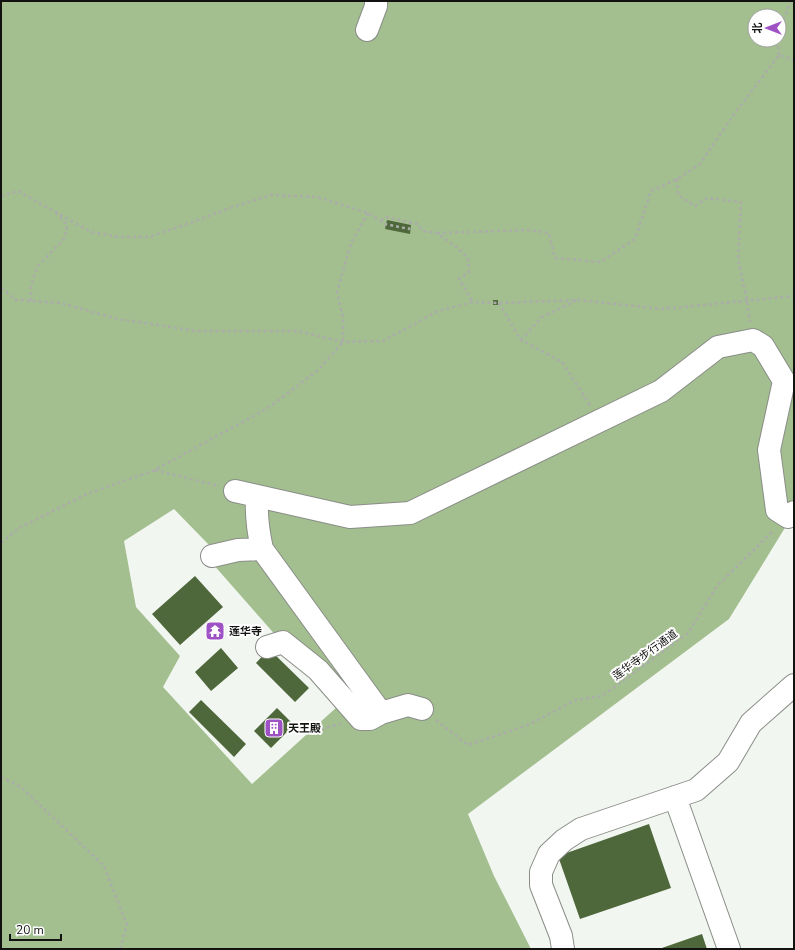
<svg xmlns="http://www.w3.org/2000/svg" width="795" height="950" font-family="'Nunito Sans','Noto Sans SC',sans-serif">
  <style>
    .forest { fill: #a3bf8f; fill-rule: evenodd }
    .building { fill: #4e673b }
    .lines { fill: none; stroke-linecap: round; stroke-linejoin: round }
    .minor-casing { stroke: #8a8d88; stroke-width: 24 }
    .path { stroke: #aaada8; stroke-width: 2.5; stroke-dasharray: 3 3; stroke-linecap: butt }
    .minor { stroke: #fff; stroke-width: 22 }
    .labels { text-anchor: middle; dominant-baseline: central; stroke-width: 4; stroke-linejoin: round; paint-order: stroke }
    .poi-label { font-size: 11px; font-weight: bold; fill: #121311; stroke: #fff; text-anchor: start }
    .street-label { font-size: 11px; fill: #121311; stroke: #fff }
  </style>
  <rect width="100%" height="100%" fill="#f2f6f0"/>
  <path class="forest" d="M1,1H794V521L786,526L729,619L468,814L494,876L531,949H1ZM755,16H779V40H755ZM174,509L209,545L212,563L338,706L252,784L163,687L180,656L136,607L124,541Z"/>
  <path class="building" d="M387,220L411,225L410,234L385,229Z
    M493,300H498V305H493Z
    M195,576L223,607L180,645L152,614Z
    M221,648L238,668L211,691L195,672Z
    M269,649L309,688L295,702L256,663Z
    M201,700L246,744L234,757L189,712Z
    M277,708L294,725L271,748L254,731Z
    M649,824L671,888L580,919L558,856Z
    M702,934L707,949H659Z"/>
  <g class="lines">
    <g class="minor-casing">
      <path id="minor" d="M367,30L376,6V1
        M235,491L350,517L410,513L661,391L718,347L753,340L763,346L784,381L769,450L777,510L788,517L794,512
        M257,497C256,515 258,531 262,549L381,713L408,705L422,709
        M212,556L238,550L262,549
        M267,647L283,642L318,670L361,719H370L381,713
        M675,797L729,949
        M563,949L561,936L541,885V872L549,854L564,840L581,829L696,790L728,762L751,723L794,685"/>
    </g>
    <path class="path" d="M779,31L791,1
      M777,40L779,55
      M677,179L678,195L695,206L707,198L741,202L738,259L747,300L750,322
      M1,196L18,191L91,232L118,237H149L187,224L230,208L271,195L317,197L368,213L385,224L409,229L410,222
      M381,221L386,217L418,224L423,231L437,233L459,249L468,258L469,272L459,279L473,302
      M437,233L529,230L549,233L555,258L600,262L635,239L651,191L677,179L699,165L735,113L779,55L794,60
      M1,288L16,300L60,303L118,319L197,331H298L343,342L383,341L438,311L473,302L499,303L578,300L663,309L794,296
      M31,301V286L37,267L65,238L67,225L57,214
      M499,303L521,340L562,362L590,405
      M521,340L542,317L577,300
      M155,470L218,486
      M1,543L19,528L87,494L155,470L268,408L318,370L343,342V318L337,292L351,243L368,213
      M436,720L468,745L528,725L576,700L602,696L688,633L717,586L774,530
      M299,723L308,729H321L341,724
      M1,777L21,787L104,866L127,925L120,949"/>
    <use href="#minor" class="minor"/>
  </g>
  <defs>
    <g id="temple-square" transform="scale(1)"><rect x="-9" y="-9" width="18" height="18" rx="4" fill="#9e52c4" stroke="#fff"/><path d="M0-6L5-2H3V0L6.5 2.5H4V6H1.5V3h-3V6H-4V2.5H-6.5L-3 0V-2H-5Z" fill="#fff"/></g>
    <g id="building-square" transform="scale(1)"><rect x="-9" y="-9" width="18" height="18" rx="4" fill="#9e52c4" stroke="#fff"/><path d="M-4-6H4V6H1V3H-1V6H-4ZM-2.5-4.3h1.7v1.8h-1.7ZM.8-4.3h1.7v1.8H.8ZM-2.5-1h1.7V.8h-1.7ZM.8-1h1.7V.8H.8Z" fill="#fff"/></g>
  </defs>
  <g fill-rule="evenodd">
    <use href="#temple-square" x="215" y="631"/>
    <use href="#building-square" x="274" y="728"/>
  </g>
  <g class="labels">
    <g class="poi-label">
      <text x="229" y="631">莲华寺</text>
      <text x="288" y="728">天王殿</text>
    </g>
    <g class="street-label">
      <text transform="translate(645 655) rotate(-36)">莲华寺步行通道</text>
    </g>
  </g>
  <rect width="795" height="950" fill="none" stroke="#121311" stroke-width="4"/>
  <g transform="translate(767 28) rotate(270)"><circle r="19" fill="#ffffff" stroke="#a0a1a0"/>
  <path d="M0-3L7 15L0 10L-7 15Z" fill="#9e52c4"/>
  <text y="-6" font-size="11" font-weight="bold" text-anchor="middle" fill="#121311">北</text>
  </g>
  <path d="M10 934v6h51v-6" fill="none" stroke="#121311" stroke-width="2"/>
  <text x="16" y="934" font-size="12" fill="#121311" stroke="#ffffff" stroke-width="3" paint-order="stroke">20 m</text>
</svg>
